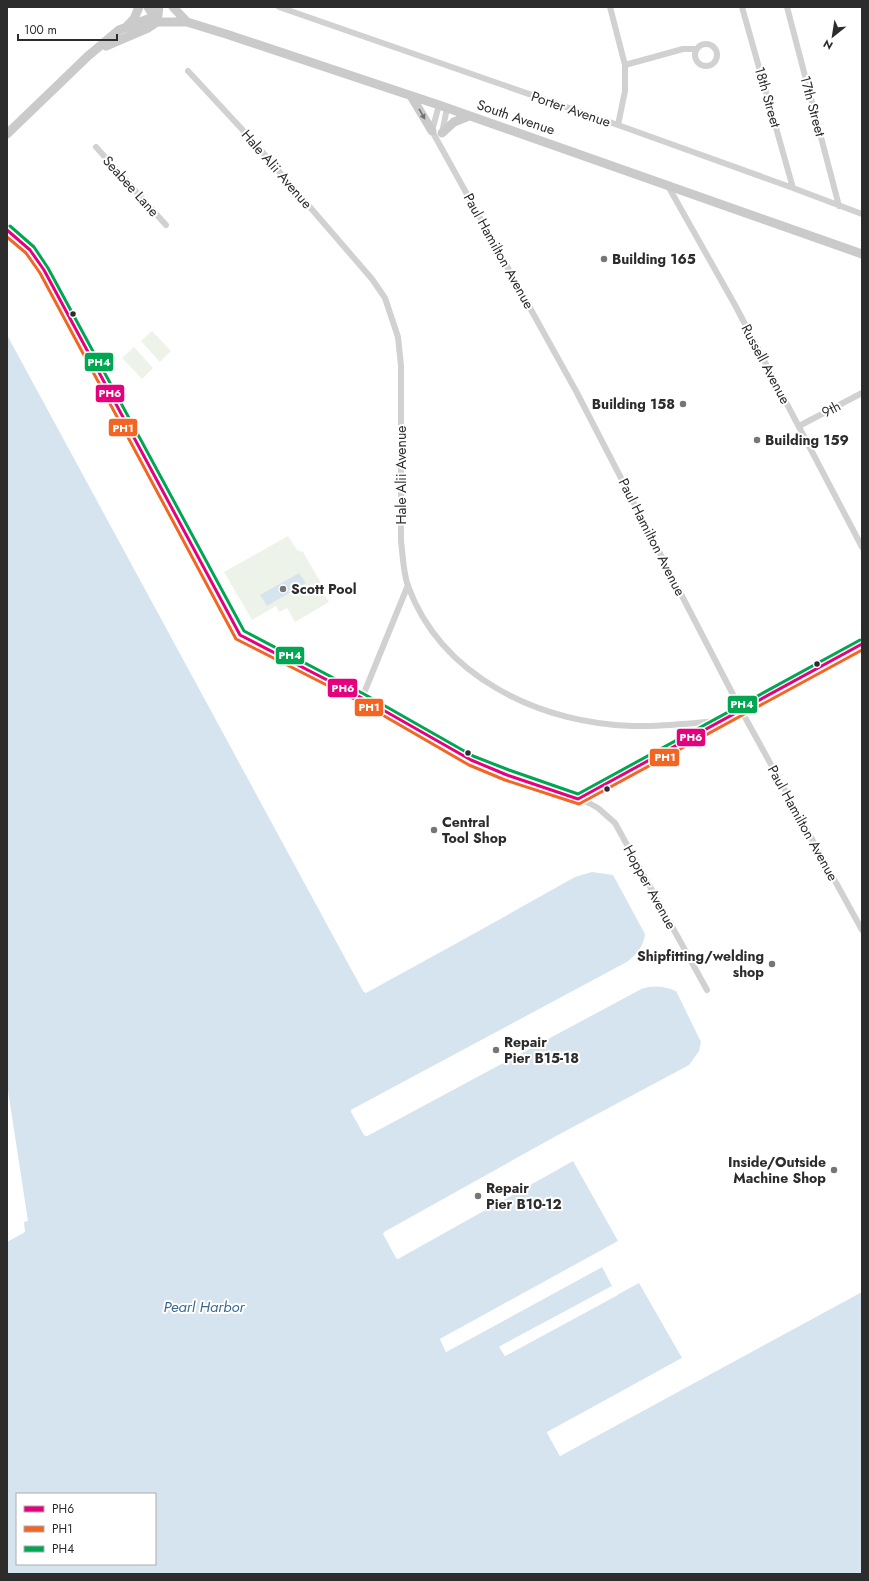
<svg xmlns="http://www.w3.org/2000/svg" width="869" height="1581" font-family="Jost,sans-serif">
  <style>
    .green { fill: #eef3ea }
    .water { fill: #d6e4f0; fill-rule: evenodd }
    .pier { fill: #fff }
    .lines { fill: none; stroke-linecap: round; stroke-linejoin: round }
    .street { stroke: #d1d1d1; stroke-width: 6 }
    .secondary { stroke: #cacaca; stroke-width: 9 }
    .bus-1-casing { stroke: #fff; stroke-width: 6 }
    .bus-2-casing { stroke: #fff; stroke-width: 6 }
    .bus-3-casing { stroke: #fff; stroke-width: 6 }
    .bus-1 { stroke: #e5007d; stroke-width: 3 }
    .bus-2 { stroke: #f26522; stroke-width: 3 }
    .bus-3 { stroke: #00a651; stroke-width: 3 }
    .oneway { fill: #737373 }
    .poi-dot { fill: #767676; stroke: #fff; stroke-width: 1.5 }
    .bus-dot { fill: #2c2c2c; stroke: #fff; stroke-width: 1.5 }
    .labels { text-anchor: middle; dominant-baseline: central; stroke-width: 4; stroke-linejoin: round; paint-order: stroke }
    .street-label { font-size: 14px; fill: #2c2c2c; stroke: #fff }
    .poi-label { font-size: 14px; font-weight: bold; fill: #2c2c2c; stroke: #fff; text-anchor: start }
    .water-label { font-size: 15px; font-style: italic; fill: #3d688b; stroke: #fff }
    .line-badge { stroke: #fff; stroke-width: 1.5 }
    .badge-label { font-size: 11px; text-anchor: middle; font-weight: bold; fill: #fff }
  </style>
  <rect width="100%" height="100%" fill="#fff"/>
  <path class="green" d="M152,331L171,351L160,362L141,341Z
    M134,347L153,368L142,379L122,358Z
    M288,536L297,550L303,552L325,590L323,592L329,602L295,622L287,608L279,612L276,606L252,620L224,572Z"/>
  <path class="water" d="M7,335L363,991L366,993L477,932L575,877L592,872L613,875L645,934C644,946 636,955 627,962L351,1110L364,1135L367,1136L641,989C654,985 663,986 676,991L701,1042L699,1051L689,1065L558,1135L384,1232L383,1234L396,1258L398,1259L573,1161L618,1241L440,1339L446,1352L602,1267L612,1286L500,1346L505,1356L639,1283L682,1358L547,1432L560,1456L862,1292V1574H7V1242L25,1232L24,1222L28,1221L7,1084ZM17,1494H155V1564H17Z
    M299,573L306,583L267,606L260,595Z"/>
  <path class="pier" d="M627,962V964L353,1112L366,1134L640,988L641,989L367,1136L364,1135L351,1112V1110Z
    M595,1254L596,1256L442,1340L447,1349L601,1265L602,1267L446,1352L440,1339Z
    M612,1286L613,1287L502,1347L506,1354L617,1294L618,1295L505,1356L499,1347Z
    M682,1358L683,1360L549,1433L560,1453L694,1380L695,1382L560,1456L547,1433Z"/>
  <g class="lines">
    <path class="street" d="M279,7L618,125L793,188L862,214
      M610,7L625,65V91L618,125
      M742,7L793,188
      M787,7L839,206
      M695 55a11 11 0 1 1 22 0a11 11 0 1 1-22 0Z
      M625,65L683,49H696
      M188,71L252,140L372,279L385,298L398,337L401,366V541C403,556 403,572 408,586C442,678 539,722 632,726C661,727 691,723 720,721
      M439,105L432,131L576,391L741,710L862,930
      M442,133L447,108
      M96,147L166,225
      M668,186L735,305L862,547
      M7,230L30,250L44,270L240,635L362,698L471,760L507,775L589,803L598,808L615,823L707,990
      M799,426L862,393
      M362,698L408,585
      M578,799L826,663L862,644"/>
    <path class="secondary" d="M148,7L157,22
      M173,7L187,22
      M157,22L159,7
      M127,26L134,19L139,7
      M106,46L148,28L157,22
      M411,96L432,131
      M442,133L454,122L469,116
      M7,134L88,56L119,30L148,19L157,22H187L226,34L439,105L862,254"/>
    <g class="bus-1-casing">
      <path id="bus-1" d="M7,230L30,250L44,270L240,635L362,698L471,760L507,775L578,799L862,644"/>
    </g>
    <g class="bus-2-casing">
      <path id="bus-2" d="M7,237L26,253L40,273L236,639L360,702L469,765L505,780L579,804L862,650"/>
    </g>
    <g class="bus-3-casing">
      <path id="bus-3" d="M10,226L34,247L48,268L244,631L364,694L473,756L509,770L578,794L860,640"/>
    </g>
    <use href="#bus-1" class="bus-1"/>
    <use href="#bus-2" class="bus-2"/>
    <use href="#bus-3" class="bus-3"/>
  </g>
  <defs><path id="oneway-solid" d="M-6-.8H1V-3.2L6.5 0L1 3.2V.8H-6Z"/></defs>
  <use class="oneway" href="#oneway-solid" transform="translate(422 114) rotate(60)"/>
  <g class="poi-dot">
    <circle cx="604" cy="259" r="4"/>
    <circle cx="683" cy="404" r="4"/>
    <circle cx="757" cy="440" r="4"/>
    <circle cx="283" cy="589" r="4"/>
    <circle cx="434" cy="830" r="4"/>
    <circle cx="772" cy="964" r="4"/>
    <circle cx="496" cy="1050" r="4"/>
    <circle cx="834" cy="1170" r="4"/>
    <circle cx="478" cy="1196" r="4"/>
  </g>
  <g class="bus-dot">
    <circle cx="73" cy="314" r="3.5"/>
    <circle cx="817" cy="664" r="3.5"/>
    <circle cx="468" cy="753" r="3.5"/>
    <circle cx="607" cy="789" r="3.5"/>
  </g>
  <g class="labels">
    <g class="street-label">
      <text transform="translate(768 97) rotate(74)">18th Street</text>
      <text transform="translate(813 106) rotate(75)">17th Street</text>
      <text transform="translate(571 109) rotate(19)">Porter Avenue</text>
      <text transform="translate(516 117) rotate(19)">South Avenue</text>
      <text transform="translate(277 169) rotate(49)">Hale Alii Avenue</text>
      <text transform="translate(131 186) rotate(48)">Seabee Lane</text>
      <text transform="translate(499 251) rotate(61)">Paul Hamilton Avenue</text>
      <text transform="translate(766 364) rotate(62)">Russell Avenue</text>
      <text transform="translate(831 409) rotate(-28)">9th</text>
      <text transform="translate(401 475) rotate(-90)">Hale Alii Avenue</text>
      <text transform="translate(652 537) rotate(63)">Paul Hamilton Avenue</text>
      <text transform="translate(803 823) rotate(61)">Paul Hamilton Avenue</text>
      <text transform="translate(650 887) rotate(61)">Hopper Avenue</text>
    </g>
    <g class="poi-label">
      <text x="612" y="259">Building 165</text>
      <text x="675" y="404" text-anchor="end">Building 158</text>
      <text x="765" y="440">Building 159</text>
      <text x="291" y="589">Scott Pool</text>
      <text x="442" y="822">Central<tspan x="442" dy="16">Tool Shop</tspan></text>
      <text x="764" y="956" text-anchor="end">Shipfitting/welding<tspan x="764" dy="16">shop</tspan></text>
      <text x="504" y="1042">Repair<tspan x="504" dy="16">Pier B15-18</tspan></text>
      <text x="826" y="1162" text-anchor="end">Inside/Outside<tspan x="826" dy="16">Machine Shop</tspan></text>
      <text x="486" y="1188">Repair<tspan x="486" dy="16">Pier B10-12</tspan></text>
    </g>
    <g class="water-label">
      <text x="204" y="1307">Pearl Harbor</text>
    </g>
  </g>
  <g class="line-badge">
    <rect x="84" y="352" width="30" height="20" rx="4" fill="#00a651"/>
    <rect x="95" y="384" width="30" height="19" rx="4" fill="#e5007d"/>
    <rect x="108" y="418" width="30" height="19" rx="4" fill="#f26522"/>
    <rect x="275" y="646" width="30" height="19" rx="4" fill="#00a651"/>
    <rect x="327" y="678" width="31" height="20" rx="4" fill="#e5007d"/>
    <rect x="727" y="695" width="31" height="19" rx="4" fill="#00a651"/>
    <rect x="354" y="698" width="30" height="19" rx="4" fill="#f26522"/>
    <rect x="676" y="728" width="30" height="19" rx="4" fill="#e5007d"/>
    <rect x="649" y="748" width="31" height="19" rx="4" fill="#f26522"/>
  </g>
  <g class="badge-label">
    <text x="99" y="366">PH4</text>
    <text x="110" y="397">PH6</text>
    <text x="123" y="432">PH1</text>
    <text x="290" y="659">PH4</text>
    <text x="343" y="692">PH6</text>
    <text x="742" y="708">PH4</text>
    <text x="369" y="711">PH1</text>
    <text x="691" y="741">PH6</text>
    <text x="665" y="761">PH1</text>
  </g>
  <rect width="869" height="1581" fill="none" stroke="#2c2c2c" stroke-width="16"/>
  <rect x="16" y="1493" width="140" height="72" fill="#ffffff" stroke="#ababab"/>
  <rect x="24" y="1506" width="20" height="6" fill="#e5007d" stroke="#ababab"/>
  <text x="52" y="1513" font-size="12" fill="#2c2c2c">PH6</text>
  <rect x="24" y="1526" width="20" height="6" fill="#f26522" stroke="#ababab"/>
  <text x="52" y="1533" font-size="12" fill="#2c2c2c">PH1</text>
  <rect x="24" y="1546" width="20" height="6" fill="#00a651" stroke="#ababab"/>
  <text x="52" y="1553" font-size="12" fill="#2c2c2c">PH4</text>
  <g transform="translate(833 36) rotate(210)" stroke="#ffffff" stroke-width="3" paint-order="stroke">
  <path d="M0-3L7 15L0 10L-7 15Z" fill="#2c2c2c"/>
  <text y="-6" font-size="11" font-weight="bold" text-anchor="middle" fill="#2c2c2c">N</text>
  </g>
  <path d="M18 34v6h99v-6" fill="none" stroke="#2c2c2c" stroke-width="2"/>
  <text x="24" y="34" font-size="12" fill="#2c2c2c" stroke="#ffffff" stroke-width="3" paint-order="stroke">100 m</text>
</svg>
